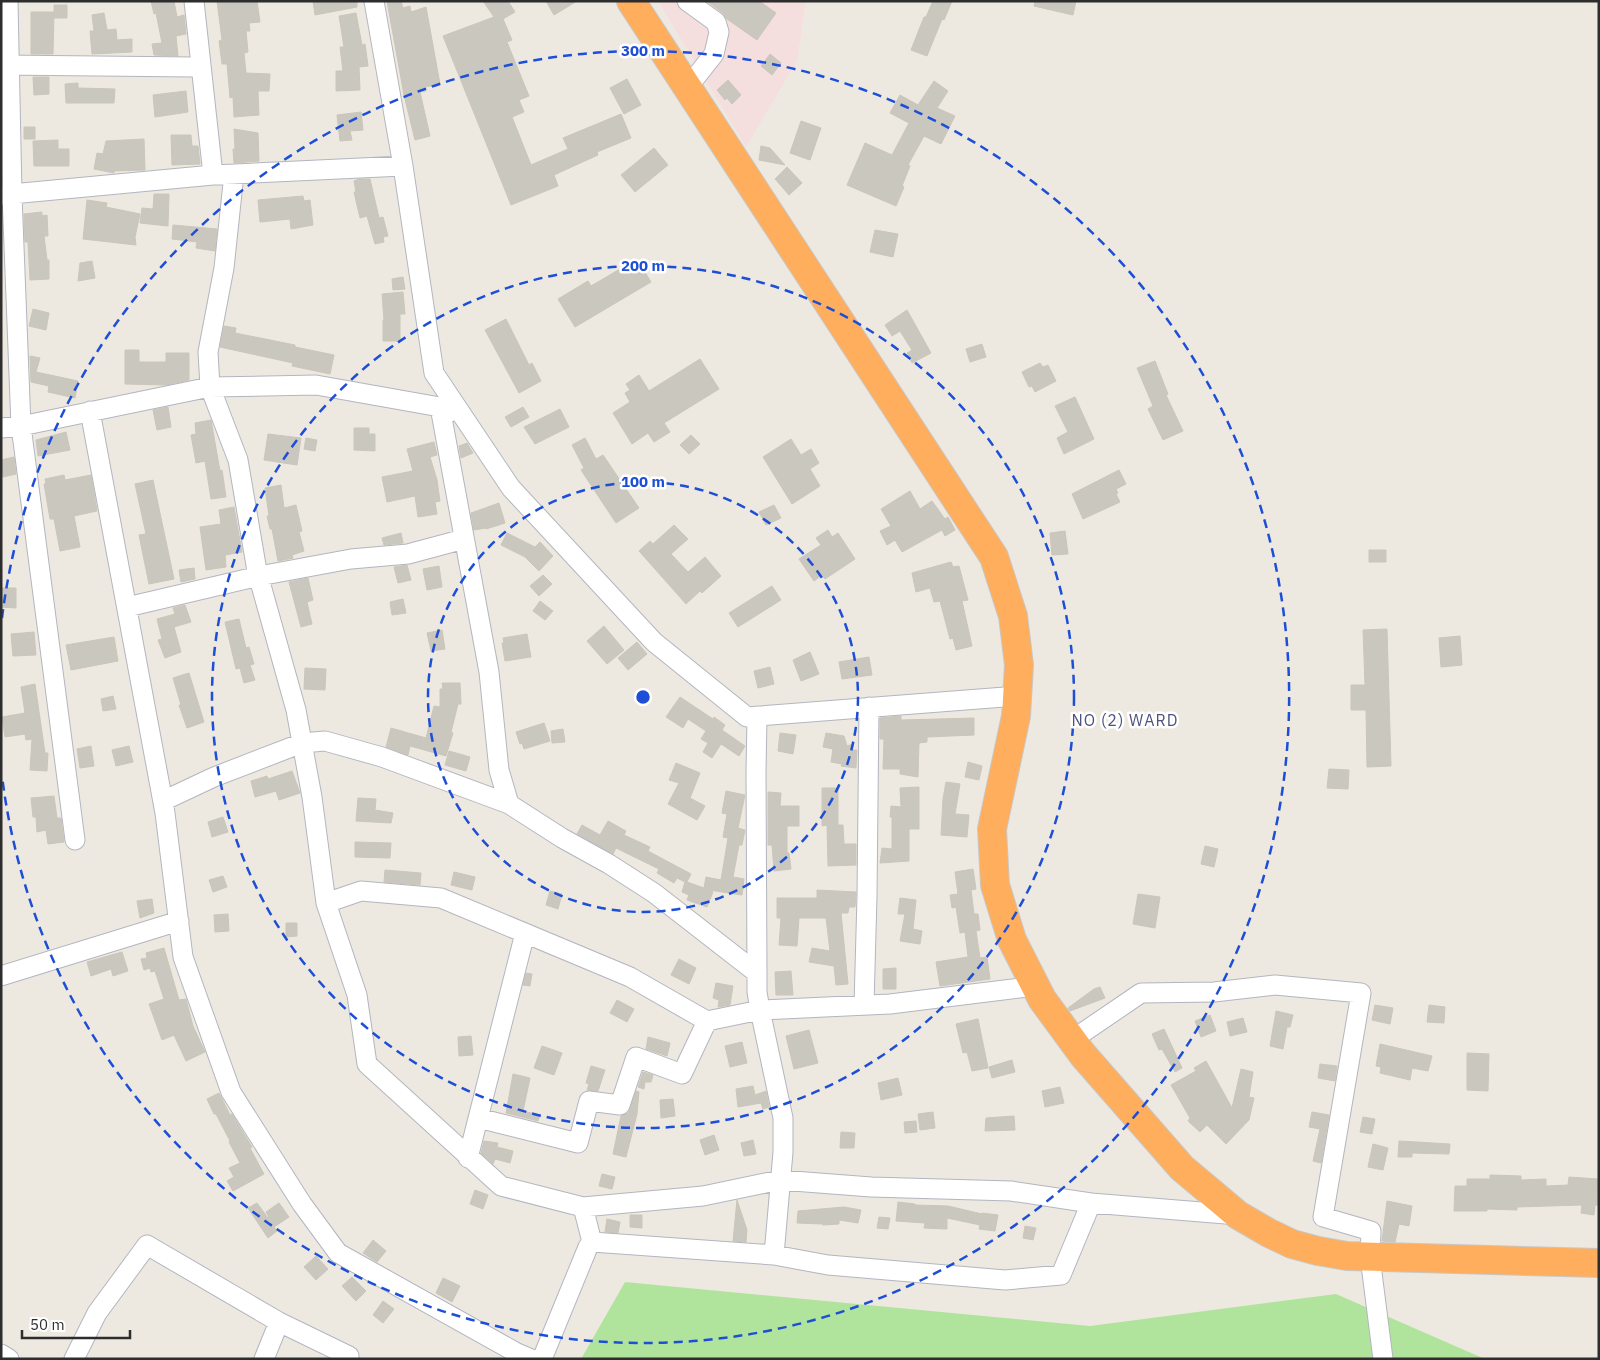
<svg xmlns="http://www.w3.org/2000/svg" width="1600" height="1360" font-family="'IBM Plex Sans',sans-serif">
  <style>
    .medical { fill: #f5dfde }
    .green { fill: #b0e49d }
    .building { fill: #cac7be; stroke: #cac6b9 }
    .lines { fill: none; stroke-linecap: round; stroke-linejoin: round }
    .minor-casing { stroke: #b3b5c0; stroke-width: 21 }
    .highway-casing { stroke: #c8c8c8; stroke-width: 30 }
    .minor { stroke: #fff; stroke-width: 19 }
    .highway { stroke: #feae5c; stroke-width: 28 }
    .ring { fill: none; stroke: #1d4ed8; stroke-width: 2.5; stroke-dasharray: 9 6 }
    .labels { text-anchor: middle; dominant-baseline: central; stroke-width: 5; stroke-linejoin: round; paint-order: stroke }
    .quarter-label { font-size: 16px; letter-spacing: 1px; fill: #4d527f; stroke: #fff }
    .centre { fill: #1d4ed8; stroke: #fff; stroke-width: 2.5 }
    .ring-label { font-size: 15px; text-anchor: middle; font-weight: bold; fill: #1d4ed8; stroke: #fff; stroke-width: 5; stroke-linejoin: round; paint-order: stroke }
  </style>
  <rect width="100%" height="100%" fill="#eee9e0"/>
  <path class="medical" d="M658,1H806L797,61L746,147Z"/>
  <path class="green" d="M625,1282L1090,1326L1336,1294L1485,1359H581Z"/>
  <path class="building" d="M151,1H174L177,17L184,15L186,34L176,36L178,56L154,55L152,44L162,43L156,13L154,14Z
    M217,1H257L260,22L249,23L250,31H246L248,52L244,53L246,73L270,74L269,91H258L259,115L234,117L233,97L230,98L227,64H222L219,41L222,40Z
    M313,1H357V7L315,15Z
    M387,1H401L403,8L410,6L411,12L426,7L440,84L425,87L426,91L420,92L430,136L415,140L404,95Z
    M483,1H508L515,12L503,19L512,40L507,42L529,96L519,100L524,112L512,117L531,165L568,149L563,138L621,114L631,138L597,152L598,155L554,175L558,186L511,205L443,36L494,17Z
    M546,1H577L554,15Z
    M707,1H759L776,13L757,40L727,19L723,13Z
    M933,1H952L944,20L942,19L927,56L911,50L924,17H926Z
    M1035,1H1076L1073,15L1034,6Z
    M54,5H67V18H54Z
    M31,12H54L53,54H31Z
    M104,13L107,30L116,29L117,40L132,39V52L92,54L90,31H94L92,15Z
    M356,13L362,45L365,44L368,66L359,67L360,90L336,91V71H343L340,47H344L339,16Z
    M770,54L781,63L772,75L761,66Z
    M33,77H49V94L34,95Z
    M627,79L641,105L624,114L610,88Z
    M728,80L741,95L732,104L727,98L725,100L717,90Z
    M934,81L948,91L937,108L955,116L941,144L924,136L908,165L910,166L902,186L904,187L896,206L847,185L865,143L892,155L909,123L890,113L900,95L918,105Z
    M78,83V88L115,89L114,103H66L65,84Z
    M186,91L188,112L155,117L153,95Z
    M361,112L363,130L350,131L352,140L340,141L337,115Z
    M801,121L821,128L810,160L790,153Z
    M24,127H35V139H24Z
    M234,129L258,133L259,161L234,163L233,149H235Z
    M171,135H191L192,146H198L200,164L172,165Z
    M144,139L145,170L114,171V173L94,169L97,153L103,154L106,141Z
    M58,140V149H69V166H34L33,141Z
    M761,146L770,148L785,165L759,160Z
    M654,148L668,165L635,192L621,175Z
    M787,167L802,183L789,195L775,179Z
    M359,179H370L379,218L383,217L388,236L383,237L384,242L375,244L367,216L360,218L354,192H356L354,181Z
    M154,194H169L168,226L140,223L142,208L153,209Z
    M303,196L304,201L310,200L313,225L291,229L290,219L260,222L258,200Z
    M87,200L107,203L106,207L140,214L135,237L136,245L83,239Z
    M42,212V216L47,215L48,236H44L47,260H49V279L30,280L28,242H25L24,214Z
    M173,225L217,229L215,251L196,248L197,242L172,239Z
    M875,230L898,234L893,257L870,252Z
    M637,259L651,282L575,327L558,299L588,281L591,286Z
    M92,261L95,278L78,281L80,263Z
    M403,277L405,289L393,290L392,279Z
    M403,292L405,314H400V341H383V320H384L382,294Z
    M33,309L49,313L46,330L29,326Z
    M907,310L931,353L912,363L907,353L912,350L900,331L892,336L885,325Z
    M506,319L529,365L532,363L541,381L519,393L485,330Z
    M224,326L236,328L235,333L295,345V347L334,355L330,374L292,366L293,363L220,347Z
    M982,344L986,357L970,362L966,349Z
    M125,350H139V362H166V353H189V380L166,385L125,384Z
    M30,356L40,358L36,372L78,381L75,398L48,392L49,386L31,382Z
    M700,359L719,389L664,423L670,432L654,442L648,433L632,444L613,413L630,402L625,393L630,390L626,384L639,375L649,391Z
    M1155,361L1168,394L1166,395L1183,431L1163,440L1148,409L1153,406L1137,368Z
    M1040,363L1043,367L1048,365L1056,381L1035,392L1032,386L1029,387L1022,372Z
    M1075,397L1094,439L1064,454L1057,438L1068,432L1055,406Z
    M168,407L171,427L157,430L153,410Z
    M523,407L529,417L511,427L505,417Z
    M560,409L569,427L535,444L524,427Z
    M211,420L220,471L222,470L226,497L211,499L205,461L196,463L191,435L196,434L195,423Z
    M354,428H369V434H375V451L354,450Z
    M66,432L70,450L38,456L36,440Z
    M268,434L301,438L297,465L264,460Z
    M691,435L700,444L689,454L680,445Z
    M306,438L317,440L315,451L304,449Z
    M585,438L596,459L603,455L639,508L616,523L581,470L584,468L572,445Z
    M791,439L801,455L811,449L819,463L810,469L820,486L792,504L763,457Z
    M434,442L437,455L430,457L437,480L440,501L435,502L437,514L418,517L415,496L387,502L382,477L413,471L407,449Z
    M467,443L473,453L461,458L459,446Z
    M14,457L16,474L3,477L1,460Z
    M1119,470L1126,484L1116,489L1118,493L1116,494L1120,502L1083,519L1072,494Z
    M64,475L65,480L91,475L97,511L74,516L80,547L60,551L54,519H50L44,484H46L45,479Z
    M153,480L174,579L149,584L139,535L146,534L135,484Z
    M281,485L284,508L296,505L302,531L299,532L304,551L292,555L293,558L278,561L272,529H270L267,516H269L265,488Z
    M910,491L920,509L932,501L945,519L948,517L955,530L945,536L942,530L902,552L895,540L887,545L880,531L891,526L881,509Z
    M499,503L505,523L486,529V528L474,530L471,513Z
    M774,505L781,518L766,525L759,512Z
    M234,507L242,552L225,555L226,567L206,570L200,527L221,524L219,510Z
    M674,525L688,539L671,554L688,572L705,557L721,576L702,593L700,591L686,604L639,551L650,541L653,544Z
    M828,530L832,537L838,533L855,559L825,579L822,575L814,581L799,559L821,545L816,538Z
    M1065,531L1068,554L1052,555L1050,533Z
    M401,533L403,543L384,545L382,538Z
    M507,533L535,547L540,542L553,556L539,571L525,557L501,545Z
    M1369,550H1386V562H1369Z
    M951,562L953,567L959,566L968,600L962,601L972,646L956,650L953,638L950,639L940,601L934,602L930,588L916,592L912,573Z
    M407,565L411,580L398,583L394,567Z
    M439,566L442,587L427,590L423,569Z
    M194,568L195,579L181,582L179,570Z
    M543,575L552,584L539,596L530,586Z
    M308,578L313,600L307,602L312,624L301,627L289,582Z
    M772,586L781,600L738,627L729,613Z
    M1,588H16V608L1,607Z
    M403,599L406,613L392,615L390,602Z
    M540,601L553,611L545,620L533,611Z
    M185,605L191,622L174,627L181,652L165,658L158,640L162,639L157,619L175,614L173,608Z
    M239,619L246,648L249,647L254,664L250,665L255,680L244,683L240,668L236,669L225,622Z
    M604,626L624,650L607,664L587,641Z
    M1387,629L1391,766L1367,767L1366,710H1351V685H1365L1363,630Z
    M442,630L445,649L431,651L427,633Z
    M34,632L36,655L13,656L11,634Z
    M527,634L531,657L505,661L502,643H504L503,638Z
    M1460,636L1462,665L1441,667L1439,638Z
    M114,637L118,661L71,670L66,645Z
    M637,642L647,654L628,670L618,658Z
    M810,652L819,674L801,681L793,660Z
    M869,657L872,675L842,679L839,662Z
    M770,667L774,684L758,688L754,671Z
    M305,668L326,669L325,690L304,689Z
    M189,673L204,722L187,728L179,705H181L173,678Z
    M442,683H460L461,704H458L451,732L453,733L446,756L410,746L408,755L386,747L391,728L426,738L434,706L440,707V689H443Z
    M35,684L45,753H48L47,771L30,770L32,739L26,740L25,734L5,737L2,717L25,713L21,687Z
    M113,696L116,709L103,711L101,699Z
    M680,697L713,719L714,717L725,725L722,730L745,746L739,756L721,744L712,758L703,752L708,743L701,739L706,731L688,719L683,728L666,717Z
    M901,716V720L974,718V735L927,737V742L919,743L918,777L900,774V769H883L884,739H880V718Z
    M544,723L550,741L524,749L522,743L520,744L516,732Z
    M563,729L565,742L552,743L551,731Z
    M780,733L796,735L793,754L778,751Z
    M826,733L844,736L847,746L853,744L852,750H857L856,768L841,766L842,764L831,762L833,749L823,747Z
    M91,746L94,766L80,768L77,749Z
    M129,746L133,762L116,766L112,750Z
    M449,751L470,757L466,771L445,765Z
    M968,762L982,766L979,780L965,777Z
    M676,763L700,773L690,798L705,806L697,820L668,804L679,783L669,780Z
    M1329,769L1349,770L1348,789L1327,788Z
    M292,771L300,793L279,800L276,791L255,797L251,781L267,776L268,779Z
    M946,782L960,784L955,814L969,815L967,837L941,835L943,799Z
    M919,787V829H909V861L880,863L882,848L892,849V817H890L891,806L901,807L900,788Z
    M822,788H838V825H843L844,844H856V865L828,866L827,825L822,826Z
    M726,791L745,795L738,828L745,830L742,845H739L733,877L744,879L742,895L709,890L713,892L707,907L687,900L689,895L682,892L685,882L677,878L674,883L657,873L659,869L616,848L613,854L577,834L582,825L600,835L608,821L626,831L624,835L650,847L648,851L691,874L687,882L704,888L706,877L721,880L728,838L723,837L727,814L722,813Z
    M768,792L781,793L780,806H799V826H787V853H789L791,869L774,871L772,845H768Z
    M54,796L57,818H61L64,842L48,844L46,830L37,832L36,817H33L31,798Z
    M358,798L376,799L375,810L393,813L391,823L356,821Z
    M223,817L228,832L212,837L208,822Z
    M355,842L391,843L390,858L355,857Z
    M1205,846L1218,849L1214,867L1201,864Z
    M973,869L976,889L971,890L974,914H978L980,930L976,931L980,958L987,957L990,979L940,986L936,962L968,957L965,932L960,933L956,907L952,908L950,895L958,894L955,872Z
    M385,870L421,873L420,885L384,882Z
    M454,872L475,877L472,890L451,885Z
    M223,876L227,887L213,892L209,880Z
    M817,890L856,892L855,907H849L848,913H841L848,984L836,985L834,966L809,962L812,948L830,951L826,918H799L797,946L779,945L781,918H777V898H817Z
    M550,891L562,894L558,909L546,905Z
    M1138,894L1160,897L1155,928L1133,924Z
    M900,898L916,900L913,929L922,931L920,944L900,941L905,914H898Z
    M152,899L154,913L140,918L137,901Z
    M228,914L229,931L215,932L214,915Z
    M286,923H297V936L286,937Z
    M164,948L179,1000L186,999L193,1026L205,1052L186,1061L174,1035L162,1040L149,1004L164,999L155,971L151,972L150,968L144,970L141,959L147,958L146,953Z
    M122,952L128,971L113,976L111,969L91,976L87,962Z
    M679,959L696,968L689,984L671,975Z
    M896,968V989H883V969Z
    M791,971L793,995H776L775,972Z
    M526,973L532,974L530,986L523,985Z
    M716,983L733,986L730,1005L718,1007L719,1000L713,998Z
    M1100,987L1105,998L1070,1011L1068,1008L1094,989Z
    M617,1000L634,1009L627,1022L610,1013Z
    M1375,1005L1393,1008L1390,1024L1372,1020Z
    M1429,1005L1445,1007L1444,1023L1427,1022Z
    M1276,1011L1293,1015L1290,1027H1287L1283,1049L1270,1046Z
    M1210,1015L1216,1031L1201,1037L1195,1021Z
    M1243,1018L1247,1032L1230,1036L1227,1022Z
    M978,1019L988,1068L972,1071L967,1052L963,1053L956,1024Z
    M1164,1029L1182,1068L1175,1072L1162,1049L1159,1050L1152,1034Z
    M809,1030L818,1063L794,1069L786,1036Z
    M471,1036L473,1055L459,1056L458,1037Z
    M648,1037L670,1043L667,1056L646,1049Z
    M742,1042L747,1063L730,1067L725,1046Z
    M1380,1044L1432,1056L1428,1071L1412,1068L1410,1080L1380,1073L1381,1067L1376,1066Z
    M542,1046L562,1053L554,1075L534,1068Z
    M1467,1053L1489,1054L1488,1091L1467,1090Z
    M1012,1060L1015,1072L992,1078L989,1067Z
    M1206,1061L1232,1108L1241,1069L1253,1072L1249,1097L1254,1098L1249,1120L1226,1144L1207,1125L1200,1132L1188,1121L1190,1118L1171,1085L1196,1071L1194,1068Z
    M1320,1064L1337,1066L1335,1081L1318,1078Z
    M591,1066L605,1070L598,1091L587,1090L589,1084L586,1083Z
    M643,1072L653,1075L651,1082H645L644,1089L638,1087Z
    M513,1074L530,1078L523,1111L540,1115L538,1121L506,1113Z
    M898,1078L902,1095L881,1100L878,1083Z
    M753,1086L755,1095L766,1091L769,1107L763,1109L761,1103L738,1107L736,1089Z
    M1060,1087L1064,1103L1045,1107L1042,1091Z
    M636,1091L639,1092L637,1114L626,1157L613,1154L621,1116L628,1113L630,1109Z
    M219,1093L230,1115L232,1114L252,1147L250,1148L264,1174L233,1191L227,1181L234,1177L229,1168L240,1163L229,1142L230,1141L216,1114H214L207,1099Z
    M673,1099L675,1116L661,1118L660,1100Z
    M933,1112L935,1128L920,1130L918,1114Z
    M1312,1112L1329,1115L1321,1163L1313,1161L1320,1129L1309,1127Z
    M1014,1116L1015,1130L985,1131L986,1118Z
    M1363,1117L1375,1119L1372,1134L1360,1132Z
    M916,1121L917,1132L905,1133L904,1122Z
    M841,1132L855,1133L854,1148H840Z
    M714,1135L719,1150L705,1155L700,1140Z
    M753,1140L756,1154L744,1156L741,1143Z
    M484,1141L498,1143L497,1147L513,1151L510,1163L495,1159L493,1164L481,1153Z
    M1399,1141L1450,1144L1449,1154L1412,1153V1157H1398Z
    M1373,1144L1388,1148L1383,1170L1368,1167Z
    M602,1174L615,1177L612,1189L599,1186Z
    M1490,1175L1521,1176V1180L1546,1179V1186L1568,1185L1569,1177L1598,1179L1599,1205H1595L1594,1215L1581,1213L1582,1205L1517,1207V1210L1487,1209V1211H1454L1455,1186H1467V1179H1490Z
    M475,1190L488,1195L483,1209L470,1204Z
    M737,1200L747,1230L746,1242L733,1241Z
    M1387,1201L1412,1206L1409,1226L1399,1224L1395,1242L1382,1241Z
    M898,1202L915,1204V1205L948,1206L982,1214V1213L998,1215L995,1231L979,1229L980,1225L947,1218V1229L924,1228L925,1223L896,1221Z
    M257,1203L268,1218L269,1217L266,1212L279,1203L289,1217L274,1227L277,1231L268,1238L248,1208Z
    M844,1207L861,1210L858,1223L839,1220V1224L823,1225V1224L797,1223L798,1211Z
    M630,1215H642V1228L630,1227Z
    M879,1217L890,1218L888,1229L877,1228Z
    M607,1219L620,1222L618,1233L605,1232Z
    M1025,1226L1036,1228L1033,1240L1023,1238Z
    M373,1240L386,1251L377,1262L363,1253Z
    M316,1256L328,1269L316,1280L304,1267Z
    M352,1277L366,1291L356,1301L342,1286Z
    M443,1278L460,1286L452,1302L436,1293Z
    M383,1301L394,1309L383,1323L373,1315Z"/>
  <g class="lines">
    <g class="minor-casing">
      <path id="minor" d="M8,1L12,195L21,426L75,840
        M194,1L213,175
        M374,1L403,166L434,373L511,488L654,642L747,717L1018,696
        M687,1L716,22L719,32L714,54L687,88
        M1,65L193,67
        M234,174L224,268L208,352L210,387L238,460L257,571L296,710L312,797L326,903L357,995L367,1064L501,1186L583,1207L592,1242L588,1247L542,1359
        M1,195L213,175L403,166
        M440,407L489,672L499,770L509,804L562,838L609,864L654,893L757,973
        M90,411L165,813L183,957L231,1092L302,1204L338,1253L517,1353L531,1359
        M1,428L21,426L210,387L316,385L440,407L450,412
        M127,607L259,576L351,559L408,554L464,539
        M163,801L214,777L302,743L325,741L382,757L509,804
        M326,903L361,891L441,898L630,977L707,1021L760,1010L757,992V973L756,772L757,716
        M1,976L179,921
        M864,1005L867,896L869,707
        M1072,1040L1141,993L1214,992L1275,985L1361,993L1323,1217L1371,1231L1370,1257L1383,1359
        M478,1118L578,1143L589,1101L620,1105L636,1057L682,1074L707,1021
        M468,1158L525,933
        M583,1207L703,1196L780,1180L871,1187L1011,1191L1091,1203
        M592,1242L774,1255L828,1265L1005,1280L1061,1275L1091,1203L1238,1215
        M774,1255L783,1152V1118L760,1010L890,1004L1036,986
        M1,1354L9,1359
        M74,1359L97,1313L147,1245L279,1322L349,1356L348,1359
        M264,1359L279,1322"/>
    </g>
    <g class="highway-casing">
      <path id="highway" d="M631,1L994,557L1013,616L1019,665L1016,716L992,829L995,885L1012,940L1042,999L1083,1055L1182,1168L1238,1215L1269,1233L1292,1244L1318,1251L1347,1256L1599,1263"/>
    </g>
    <use href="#minor" class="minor"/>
    <use href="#highway" class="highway"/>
  </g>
  <g class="ring">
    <circle cx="643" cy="697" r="215"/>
    <circle cx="643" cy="697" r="431"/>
    <path d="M2 618A646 646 0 1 1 2 776"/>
  </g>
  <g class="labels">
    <g class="quarter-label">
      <text x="1125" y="720">NO (2) WARD</text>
    </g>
  </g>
  <circle cx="643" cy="697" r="8" class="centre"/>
  <g class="ring-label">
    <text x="643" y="56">300 m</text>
    <text x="643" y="271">200 m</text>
    <text x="643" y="487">100 m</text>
  </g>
  <rect width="1600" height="1360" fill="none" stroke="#2d2d2d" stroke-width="5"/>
  <path d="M22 1330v8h108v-8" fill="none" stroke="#2d2d2d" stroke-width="2.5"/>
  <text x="30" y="1330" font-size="15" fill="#2d2d2d" stroke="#ffffff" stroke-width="4" paint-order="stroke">50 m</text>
</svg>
